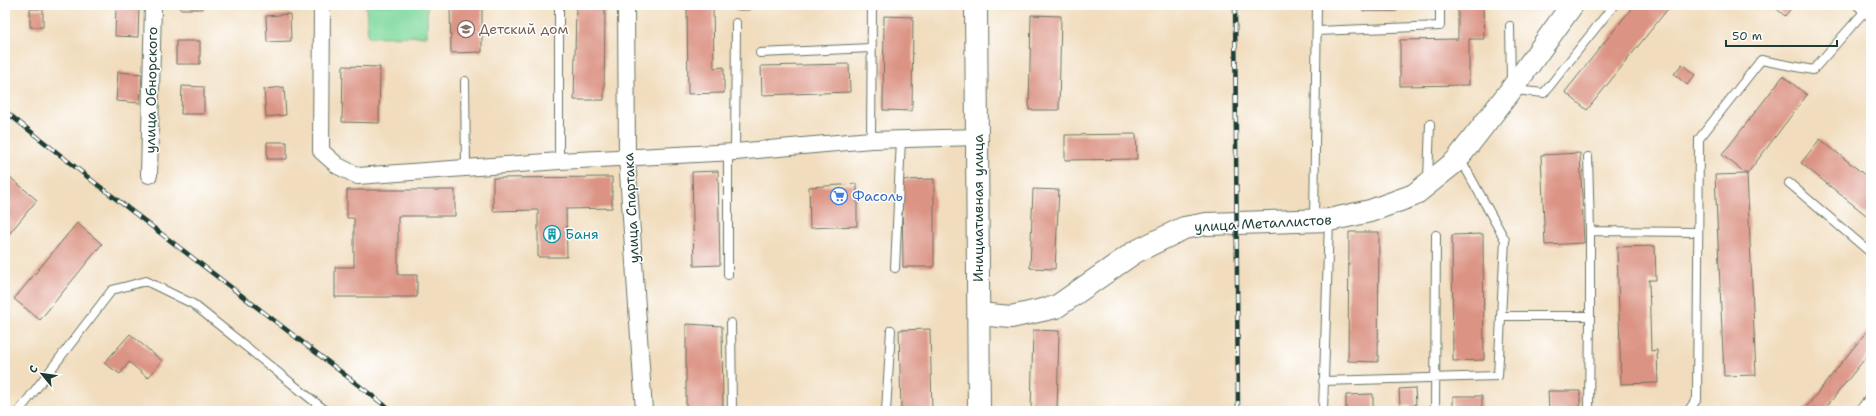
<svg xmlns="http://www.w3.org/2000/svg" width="1876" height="416" font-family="'Shantell Sans',sans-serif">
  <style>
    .green { fill: #82da9f; stroke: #508c6a }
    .building { fill: #db9383 }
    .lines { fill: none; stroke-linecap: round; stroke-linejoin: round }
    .service-casing { stroke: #687564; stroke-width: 10 }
    .minor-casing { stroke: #687564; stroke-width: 18 }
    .secondary-casing { stroke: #687564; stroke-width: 24 }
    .service { stroke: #fff; stroke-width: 8 }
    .minor { stroke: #fff; stroke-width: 16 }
    .secondary { stroke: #fff; stroke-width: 22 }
    .rail-casing { stroke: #1f3d34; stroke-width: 4.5 }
    .rail { stroke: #fff; stroke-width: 3; stroke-dasharray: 9; stroke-linecap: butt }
    .labels { text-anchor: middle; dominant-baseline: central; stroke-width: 3; stroke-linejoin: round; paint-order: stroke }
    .education-label { font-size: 14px; fill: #785e54; stroke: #fff; text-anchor: start }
    .street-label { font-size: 14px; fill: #1f3d34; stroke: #fff }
    .shop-label { font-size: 14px; fill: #366cbe; stroke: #fff; text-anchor: start }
    .culture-label { font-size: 14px; fill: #0d838f; stroke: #fff; text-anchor: start }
  </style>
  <rect width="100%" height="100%" fill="#fff"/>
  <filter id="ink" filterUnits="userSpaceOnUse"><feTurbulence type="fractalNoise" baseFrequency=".025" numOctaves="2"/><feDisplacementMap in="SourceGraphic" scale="8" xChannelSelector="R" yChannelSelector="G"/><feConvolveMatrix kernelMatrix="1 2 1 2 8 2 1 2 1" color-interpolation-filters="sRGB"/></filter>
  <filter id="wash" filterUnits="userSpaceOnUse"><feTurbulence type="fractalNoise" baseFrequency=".012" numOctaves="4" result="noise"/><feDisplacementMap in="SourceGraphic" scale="16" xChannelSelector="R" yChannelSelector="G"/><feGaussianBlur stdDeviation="0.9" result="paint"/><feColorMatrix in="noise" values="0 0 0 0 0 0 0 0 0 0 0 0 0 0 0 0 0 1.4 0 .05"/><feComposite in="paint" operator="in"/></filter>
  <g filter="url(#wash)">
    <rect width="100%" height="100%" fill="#f1ddbe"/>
    <path class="green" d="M366,5H427V36L368,37Z"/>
    <g id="blocks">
      <path class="building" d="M180,5H203V9H180Z
        M450,5H482V52L451,53Z
        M687,5H713L714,68L724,67V93L688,94Z
        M734,5H749V10H735Z
        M1363,5H1397V11H1363Z
        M1458,5H1483L1484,39H1469V85L1400,86V40L1458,39Z
        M1634,5H1671L1587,110L1565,92Z
        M1772,5H1794L1785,16Z
        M116,7L139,8L138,37L115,36Z
        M576,8L605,9L604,100H574Z
        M30,9H43V27H30Z
        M290,14L291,41L267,42L266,16Z
        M1031,15L1061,16L1059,110H1029Z
        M884,16L913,17L912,111L883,110Z
        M176,41H200V64H176Z
        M849,64L850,92L762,95L761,66Z
        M1682,64L1695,75L1687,85L1674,74Z
        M343,66L380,67L379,123L342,122Z
        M118,72L142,74L140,103L116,101Z
        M1783,76L1807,95L1747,174L1722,155Z
        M182,86L204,87V114H181Z
        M284,87L286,115L266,117L264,89Z
        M1136,134L1137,159L1065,160V135Z
        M1820,139L1871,180V219L1801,163Z
        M267,142H287V159H267Z
        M1580,153L1584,243L1545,245L1541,155Z
        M718,171L720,265L694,266L692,172Z
        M5,173L37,200L5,239Z
        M1747,174L1756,375L1724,376L1715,175Z
        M612,177V208L566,209L567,257H538V210L493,211V178Z
        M934,179V267H903L902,180Z
        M857,184V226L810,228L809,187Z
        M1033,189L1059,190L1055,269L1030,268Z
        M347,190H455V216H398V275H417V297H335V267H354V218H347Z
        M77,223L102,244L40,320L14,299Z
        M1349,232H1379L1378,362L1348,361Z
        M1483,234L1484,360L1453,361L1452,235Z
        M1655,246L1656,280H1649L1651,351L1657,350L1658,383L1621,384L1617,247Z
        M686,324L722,326L723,411H686Z
        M1871,326V351L1823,411H1803Z
        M930,329L932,411H901L899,330Z
        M1033,330L1059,331L1057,411H1031Z
        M130,334L162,361L148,378L129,362L120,374L104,363Z
        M1415,388L1416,405L1400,406L1399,389Z
        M1548,391H1580V411H1549Z
        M1373,394V411H1346V395Z
        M1453,396H1482V411H1453Z"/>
    </g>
  </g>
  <g filter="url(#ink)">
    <use href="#blocks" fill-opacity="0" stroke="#687564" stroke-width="1"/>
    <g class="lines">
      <g class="service-casing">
        <path id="service" d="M559,5V161
          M1864,12L1871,18
          M1510,26L1511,81
          M1317,31L1440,26V5
          M760,53L871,48
          M465,81L466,168
          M1514,90L1544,93L1614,5
          M871,140L872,5
          M735,152L736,23
          M1588,157L1590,231
          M1428,179L1430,124
          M1789,183L1871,253
          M1314,220L1317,5
          M895,268L901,139
          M728,275V153
          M1501,316H1590L1589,411
          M1590,316V231L1698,232
          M731,323L732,411
          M1323,381L1498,376L1505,240L1460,158
          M19,411L112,290L146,281L193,304L326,411
          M886,411L891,330
          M1323,411L1329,220
          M1435,411L1436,235
          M1688,411L1697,399L1699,139L1761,60L1813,70L1864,12L1857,5
          M1859,411L1871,396"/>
      </g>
      <g class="minor-casing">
        <path id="minor" d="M322,5L321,151L338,166L358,176L559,161L735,152L871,140L978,137
          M626,5L627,158L644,411
          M149,175L153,5"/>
      </g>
      <g class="secondary-casing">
        <path id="secondary" d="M976,5L979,411
          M979,314L1011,317L1056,307L1135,252L1184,228L1206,224L1329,220L1370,211L1414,195L1455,162L1511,90L1572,5"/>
      </g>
      <use href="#service" class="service"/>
      <use href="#minor" class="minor"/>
      <use href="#secondary" class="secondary"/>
      <g class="rail-casing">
        <path id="rail" d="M1235,5L1238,411
          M5,111L94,182L392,411"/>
      </g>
      <use href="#rail" class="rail"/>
    </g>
  </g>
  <defs>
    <g id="school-ring" transform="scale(0.9)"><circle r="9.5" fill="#fff" stroke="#8d6e63" stroke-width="1.5"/><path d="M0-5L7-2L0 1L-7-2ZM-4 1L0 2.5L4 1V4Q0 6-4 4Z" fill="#8d6e63"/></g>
    <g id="supermarket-ring" transform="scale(0.9)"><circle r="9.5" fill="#fff" stroke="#3f7fe0" stroke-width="1.5"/><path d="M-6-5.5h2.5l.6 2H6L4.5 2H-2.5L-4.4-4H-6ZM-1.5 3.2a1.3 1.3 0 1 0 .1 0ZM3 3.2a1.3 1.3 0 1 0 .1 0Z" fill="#3f7fe0"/></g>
    <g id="building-ring" transform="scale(0.9)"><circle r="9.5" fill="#fff" stroke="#0f9aa8" stroke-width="1.5"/><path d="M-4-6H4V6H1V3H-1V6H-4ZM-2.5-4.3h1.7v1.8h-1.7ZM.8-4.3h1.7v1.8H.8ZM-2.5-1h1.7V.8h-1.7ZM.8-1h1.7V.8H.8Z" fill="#0f9aa8"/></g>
  </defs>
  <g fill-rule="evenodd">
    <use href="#school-ring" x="466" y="29"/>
    <use href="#supermarket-ring" x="839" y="196"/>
    <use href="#building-ring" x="552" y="234"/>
  </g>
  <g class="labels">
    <g class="education-label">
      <text x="479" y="29">Детский дом</text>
    </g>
    <g class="street-label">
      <text transform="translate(151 90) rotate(-89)">улица Обнорского</text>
      <text transform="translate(631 208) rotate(-93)">улица Спартака</text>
      <text transform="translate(978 208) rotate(-90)">Инициативная улица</text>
      <text transform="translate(1263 223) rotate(-3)">улица Металлистов</text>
    </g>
    <g class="shop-label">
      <text x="852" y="196">Фасоль</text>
    </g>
    <g class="culture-label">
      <text x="565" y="234">Баня</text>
    </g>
  </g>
  <rect width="1876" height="416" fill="none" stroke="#fff" stroke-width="20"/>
  <g transform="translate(42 374) rotate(299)" stroke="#ffffff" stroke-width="3" paint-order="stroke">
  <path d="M0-3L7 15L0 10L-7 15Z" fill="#1f3d34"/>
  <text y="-6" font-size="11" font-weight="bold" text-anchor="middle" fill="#1f3d34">С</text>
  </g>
  <path d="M1726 40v6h111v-6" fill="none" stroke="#1f3d34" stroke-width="2"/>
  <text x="1732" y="40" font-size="12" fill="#1f3d34" stroke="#ffffff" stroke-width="3" paint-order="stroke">50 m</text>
</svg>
